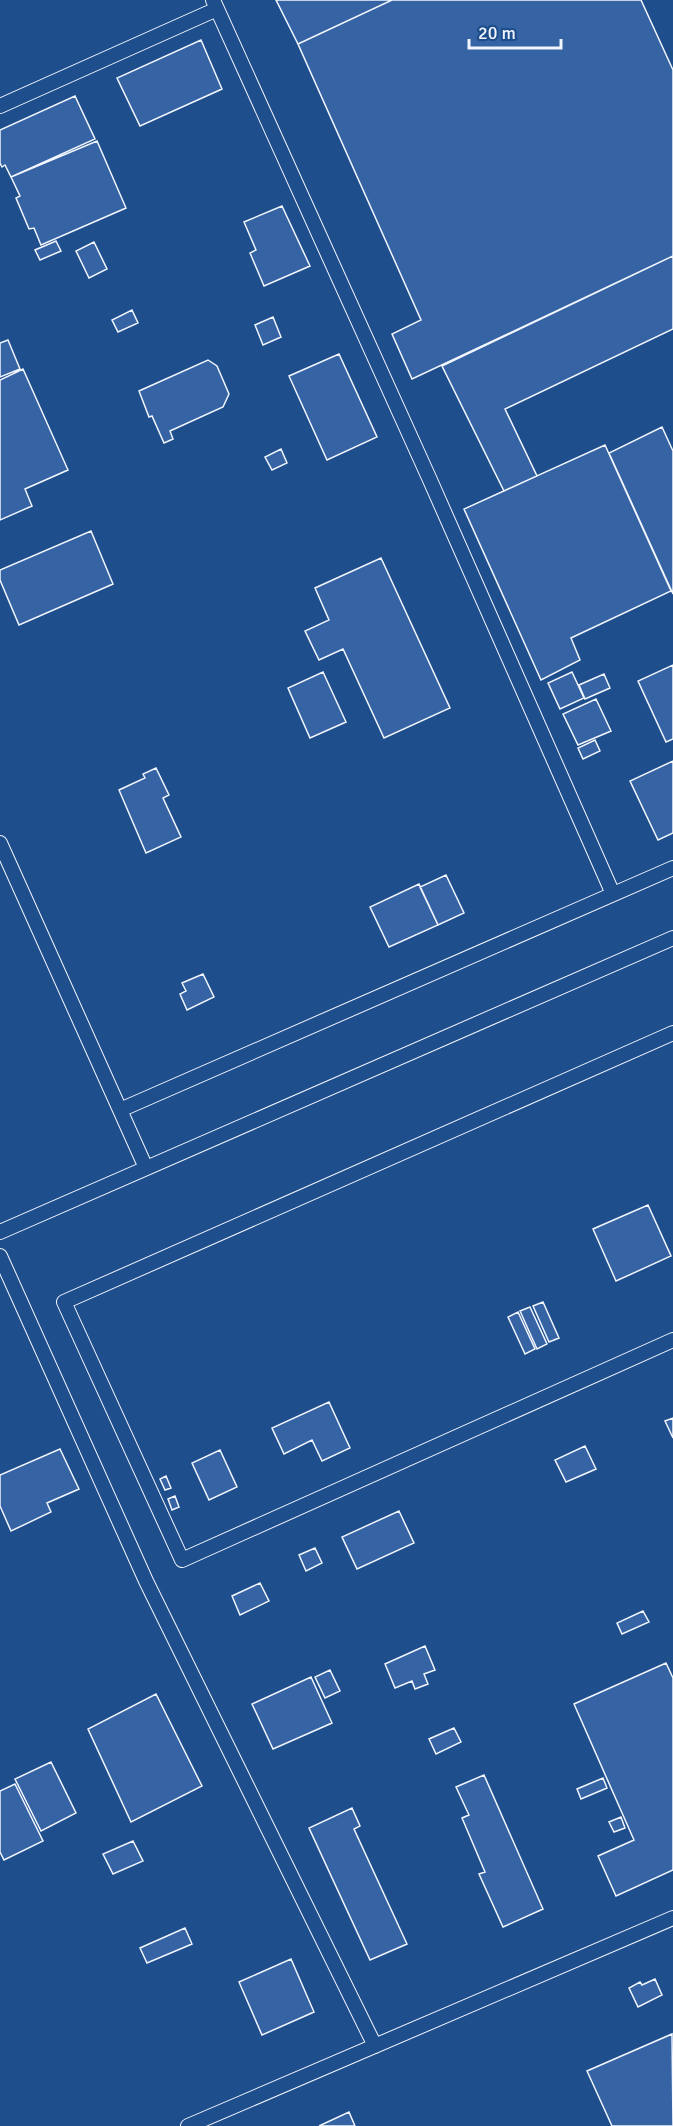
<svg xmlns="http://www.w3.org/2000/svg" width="673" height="2126" font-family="Signika,sans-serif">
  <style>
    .building { fill: #3563a3; stroke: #f2f6ff; stroke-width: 1.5 }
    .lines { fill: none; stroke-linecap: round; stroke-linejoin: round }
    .lane-casing { stroke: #f2f6ff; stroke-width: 16 }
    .lane { stroke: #1f4e8c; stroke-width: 14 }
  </style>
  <rect width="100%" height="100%" fill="#1f4e8c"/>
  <path class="building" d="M276,0H392L298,44Z
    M392,0H641L673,70V256L412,379L392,334L421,320L298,44Z
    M201,40L222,89L140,126L117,78Z
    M75,96L95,139L11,177L5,165L2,167L0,163V130Z
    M97,141L126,208L41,245L34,228L29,229L16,198L20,196L11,177Z
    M282,206L310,266L264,286L250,253L256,250L244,222Z
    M56,241L61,251L40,260L35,250Z
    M94,242L107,269L89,278L76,251Z
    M673,256V329L505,409L537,476L504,491L442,366Z
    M132,310L138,323L118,332L112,320Z
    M273,317L281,337L263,345L255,325Z
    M8,340L20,369L0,377V343Z
    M339,354L377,437L327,460L289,376Z
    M208,360L217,366L229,394L223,407L170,431L173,439L164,443L152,416L149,417L139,391Z
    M23,369L68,470L25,489L32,506L0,520V380Z
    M662,427L673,451V594L609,453Z
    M605,445L671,591L571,638L580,660L541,680L464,509Z
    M281,449L287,463L272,470L265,457Z
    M91,531L113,584L19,625L0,580V570Z
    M381,558L450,708L384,738L343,649L319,660L305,631L329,620L315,588Z
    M673,665V739L666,742L638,681Z
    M323,672L346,722L310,738L288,688Z
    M572,672L584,698L560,709L548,683Z
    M604,674L610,688L585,699L579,685Z
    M596,699L611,731L578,745L563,714Z
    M595,740L600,751L583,759L578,748Z
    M673,761V833L658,840L630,781Z
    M156,768L169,795L163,798L181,837L146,853L119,790L145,778L143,774Z
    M446,875L464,913L438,925L420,887Z
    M419,884L438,925L389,947L370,907Z
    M203,974L214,997L187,1010L180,994L186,991L182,983Z
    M648,1205L671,1256L616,1281L593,1229Z
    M543,1302L559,1338L549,1342L533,1306Z
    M530,1307L547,1344L537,1349L520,1311Z
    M518,1312L535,1349L525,1354L508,1317Z
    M329,1402L350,1448L322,1461L312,1440L284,1454L272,1428Z
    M673,1418V1438L665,1421Z
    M585,1446L596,1469L566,1482L555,1460Z
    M60,1449L79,1489L47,1503L51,1512L11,1531L0,1506V1475Z
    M220,1450L237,1487L209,1500L192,1463Z
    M166,1476L171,1488L165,1490L160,1479Z
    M175,1496L179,1507L172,1510L168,1499Z
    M399,1511L414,1543L357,1569L342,1537Z
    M315,1548L322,1563L306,1571L299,1555Z
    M260,1583L269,1601L240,1615L232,1596Z
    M643,1611L649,1622L622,1634L617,1623Z
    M425,1646L435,1670L424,1674L428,1684L415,1689L412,1681L395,1688L385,1664Z
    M666,1663L673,1678V1870L616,1896L598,1856L634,1840L574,1704Z
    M330,1670L340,1691L325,1698L315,1677Z
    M311,1677L332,1723L273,1749L252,1704Z
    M156,1694L202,1786L131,1822L88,1729Z
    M454,1728L461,1742L436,1754L429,1739Z
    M51,1762L76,1813L41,1831L15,1779Z
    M484,1775L543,1909L503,1927L479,1874L485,1872L462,1818L469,1815L456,1787Z
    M603,1778L607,1788L581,1799L577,1789Z
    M15,1784L43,1841L4,1860L0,1852V1791Z
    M352,1808L360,1826L354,1829L407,1944L370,1960L309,1828Z
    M621,1817L625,1828L614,1832L609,1822Z
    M133,1841L143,1861L113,1874L103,1854Z
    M185,1928L192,1944L147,1963L140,1948Z
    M291,1959L314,2012L262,2035L239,1982Z
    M655,1979L662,1995L638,2007L629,1988L640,1982L642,1985Z
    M672,2034L673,2126H612L587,2071Z
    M349,2112L355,2126H319Z"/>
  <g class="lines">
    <g class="lane-casing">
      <path id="lane" d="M213,0L430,480L613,894
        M0,106L217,9
        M0,843L120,1110L673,868
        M673,1033L64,1302L182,1560L673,1340
        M120,1110L146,1168
        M0,1232L673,938
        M0,1256L146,1581L375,2046
        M188,2126L673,1918"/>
    </g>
    <use href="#lane" class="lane"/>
  </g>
  <path d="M469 39v9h92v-9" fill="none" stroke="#f2f6ff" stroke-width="3"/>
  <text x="478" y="39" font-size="18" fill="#f2f6ff" stroke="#1f4e8c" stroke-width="4.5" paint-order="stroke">20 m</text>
</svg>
